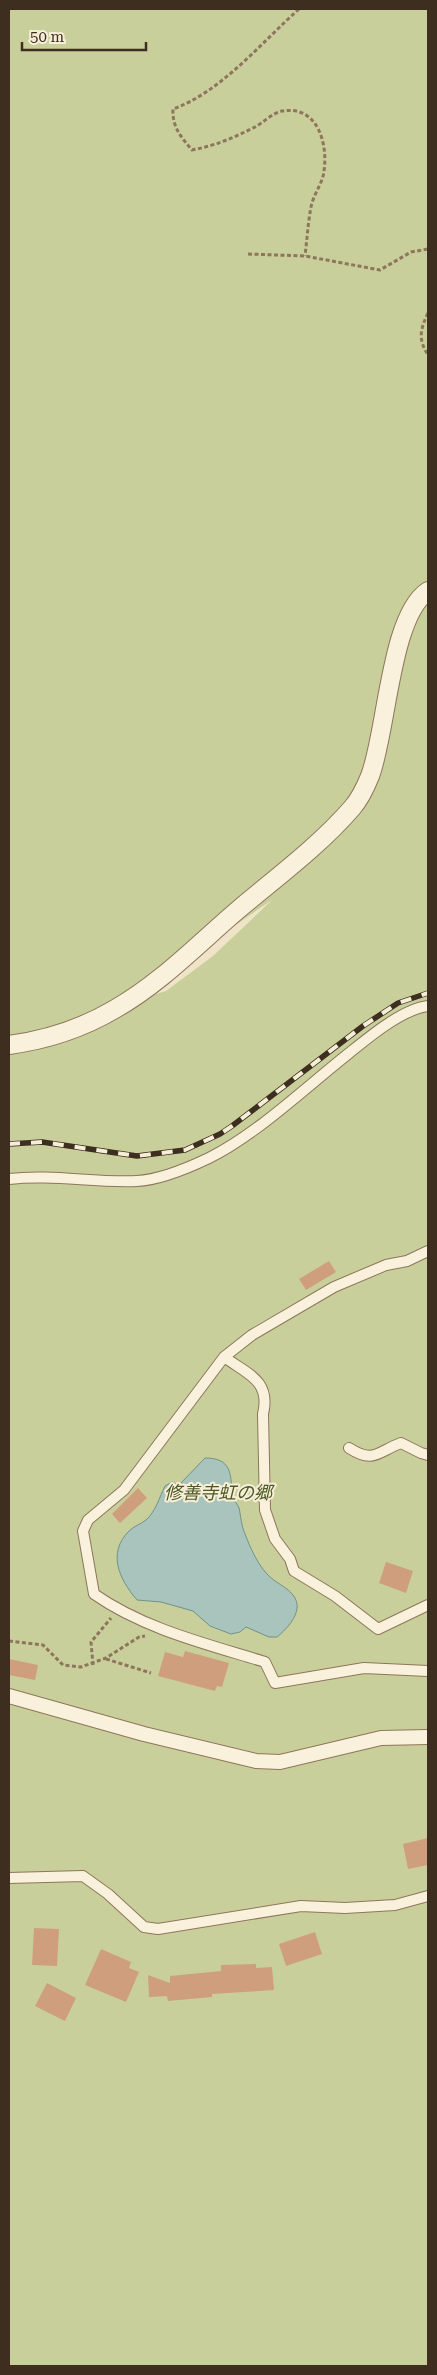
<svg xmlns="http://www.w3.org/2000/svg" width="437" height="2375" font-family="'Roboto Serif','Noto Sans JP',serif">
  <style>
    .green { fill: #c9cf9b; fill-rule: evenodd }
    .water { fill: #a9c4bc; stroke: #6f938a }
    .building { fill: #cf9f7d }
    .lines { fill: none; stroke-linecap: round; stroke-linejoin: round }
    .pedestrian-casing { stroke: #8d765c; stroke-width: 12 }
    .minor-casing { stroke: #8d765c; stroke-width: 16 }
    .tertiary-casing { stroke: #8d765c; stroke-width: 20 }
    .path { stroke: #8d765c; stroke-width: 3; stroke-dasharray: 4 2.5; stroke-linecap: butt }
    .pedestrian { stroke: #faf1dc; stroke-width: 10 }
    .minor { stroke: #faf1dc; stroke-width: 14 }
    .tertiary { stroke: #faf1dc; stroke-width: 18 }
    .rail-casing { stroke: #3d2e20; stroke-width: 5.5 }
    .rail { stroke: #f7eed8; stroke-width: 4; stroke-dasharray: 11; stroke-linecap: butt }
    .labels { text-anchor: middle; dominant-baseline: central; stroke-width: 4; stroke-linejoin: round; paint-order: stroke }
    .park-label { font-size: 18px; font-style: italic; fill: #4d5a26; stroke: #f7eed8 }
  </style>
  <rect width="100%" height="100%" fill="#f0e4c8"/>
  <path class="green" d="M9,9H428V2366H9ZM272,900L213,956L166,991L119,1005Z"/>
  <path class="water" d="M205,1458C231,1458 231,1473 232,1494C232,1499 237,1503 239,1508C241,1516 241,1525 245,1534C250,1547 257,1563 267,1574C275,1583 286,1586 293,1595C305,1610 288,1628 277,1637H269L246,1627L240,1632L231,1634L210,1626L193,1611L161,1602L137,1600C119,1579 107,1553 129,1531C134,1526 141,1524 146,1520C156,1511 159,1498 165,1486L172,1482L179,1485Z"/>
  <path class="building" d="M329,1261L336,1272L306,1290L299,1279Z
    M138,1488L147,1498L120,1523L112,1514Z
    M386,1562L413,1571L406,1593L379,1583Z
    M185,1651L229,1663L222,1687L217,1686L215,1691L158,1676L165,1652L183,1657Z
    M9,1659L38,1665L35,1680L9,1675Z
    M428,1838V1865L408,1869L403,1844Z
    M34,1928L59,1929L57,1966L32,1965Z
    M315,1932L322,1954L286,1966L279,1944Z
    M101,1949L131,1962L129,1968L139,1972L126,2002L85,1985Z
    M256,1964V1968L272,1967L274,1990L212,1994V1997L168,2001L167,1996L149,1997L148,1975L170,1983V1976L221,1971V1965Z
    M47,1983L76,1998L65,2021L35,2006Z"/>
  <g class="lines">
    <g class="pedestrian-casing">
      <path id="pedestrian" d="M9,1179C52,1174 94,1183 137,1181C160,1180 188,1168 209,1158C257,1134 305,1088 348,1054C368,1038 402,1009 428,1006
        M428,1251L407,1261L386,1265L334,1287L252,1335L224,1357L124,1490L88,1520L83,1531L94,1594C144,1629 207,1644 265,1662L275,1683L364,1668L428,1671
        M224,1357C248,1374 271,1381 263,1414L265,1510L275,1539L290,1559L294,1571L335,1596L378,1629L428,1605
        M349,1448C374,1464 377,1452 401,1443L421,1453L428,1455
        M9,1878L83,1876L108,1894L144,1927L158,1929L301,1906L345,1908L395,1905L428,1896"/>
    </g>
    <g class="minor-casing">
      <path id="minor" d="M9,1696L144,1734L256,1761L280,1762L381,1738L428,1737"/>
    </g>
    <g class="tertiary-casing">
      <path id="tertiary" d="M9,1045C46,1040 83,1028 115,1009C161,983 199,943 239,909C277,877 319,846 352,808C359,800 366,786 370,776C387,732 390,616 428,591"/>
    </g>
    <path class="path" d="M299,9C261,43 221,92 173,109C172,127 181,137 192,150C214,146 233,138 253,128C262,124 272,113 282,111C318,105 328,144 324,171C323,183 313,195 311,207C308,223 307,239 305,256
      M248,254L305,256L380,270L411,252L428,249
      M428,313C420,330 418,339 428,355
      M9,1641L43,1645L63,1665L81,1667L106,1658L139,1637L145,1636
      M106,1659L151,1673
      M93,1665L91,1642L111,1618"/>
    <use href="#pedestrian" class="pedestrian"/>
    <use href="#minor" class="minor"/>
    <use href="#tertiary" class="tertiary"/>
    <g class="rail-casing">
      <path id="rail" d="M9,1144L42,1142L137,1156L185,1150L220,1134L232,1126L363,1026L398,1003L428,993"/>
    </g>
    <use href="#rail" class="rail"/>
  </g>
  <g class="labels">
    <g class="park-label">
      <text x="218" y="1492">修善寺虹の郷</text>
    </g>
  </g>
  <rect width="437" height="2375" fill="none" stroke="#3d2e20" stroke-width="20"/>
  <path d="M22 42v8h124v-8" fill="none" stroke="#3d2e20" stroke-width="2.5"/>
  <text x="30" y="42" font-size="15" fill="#3d2e20" stroke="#f7eed8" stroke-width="4" paint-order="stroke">50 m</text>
</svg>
